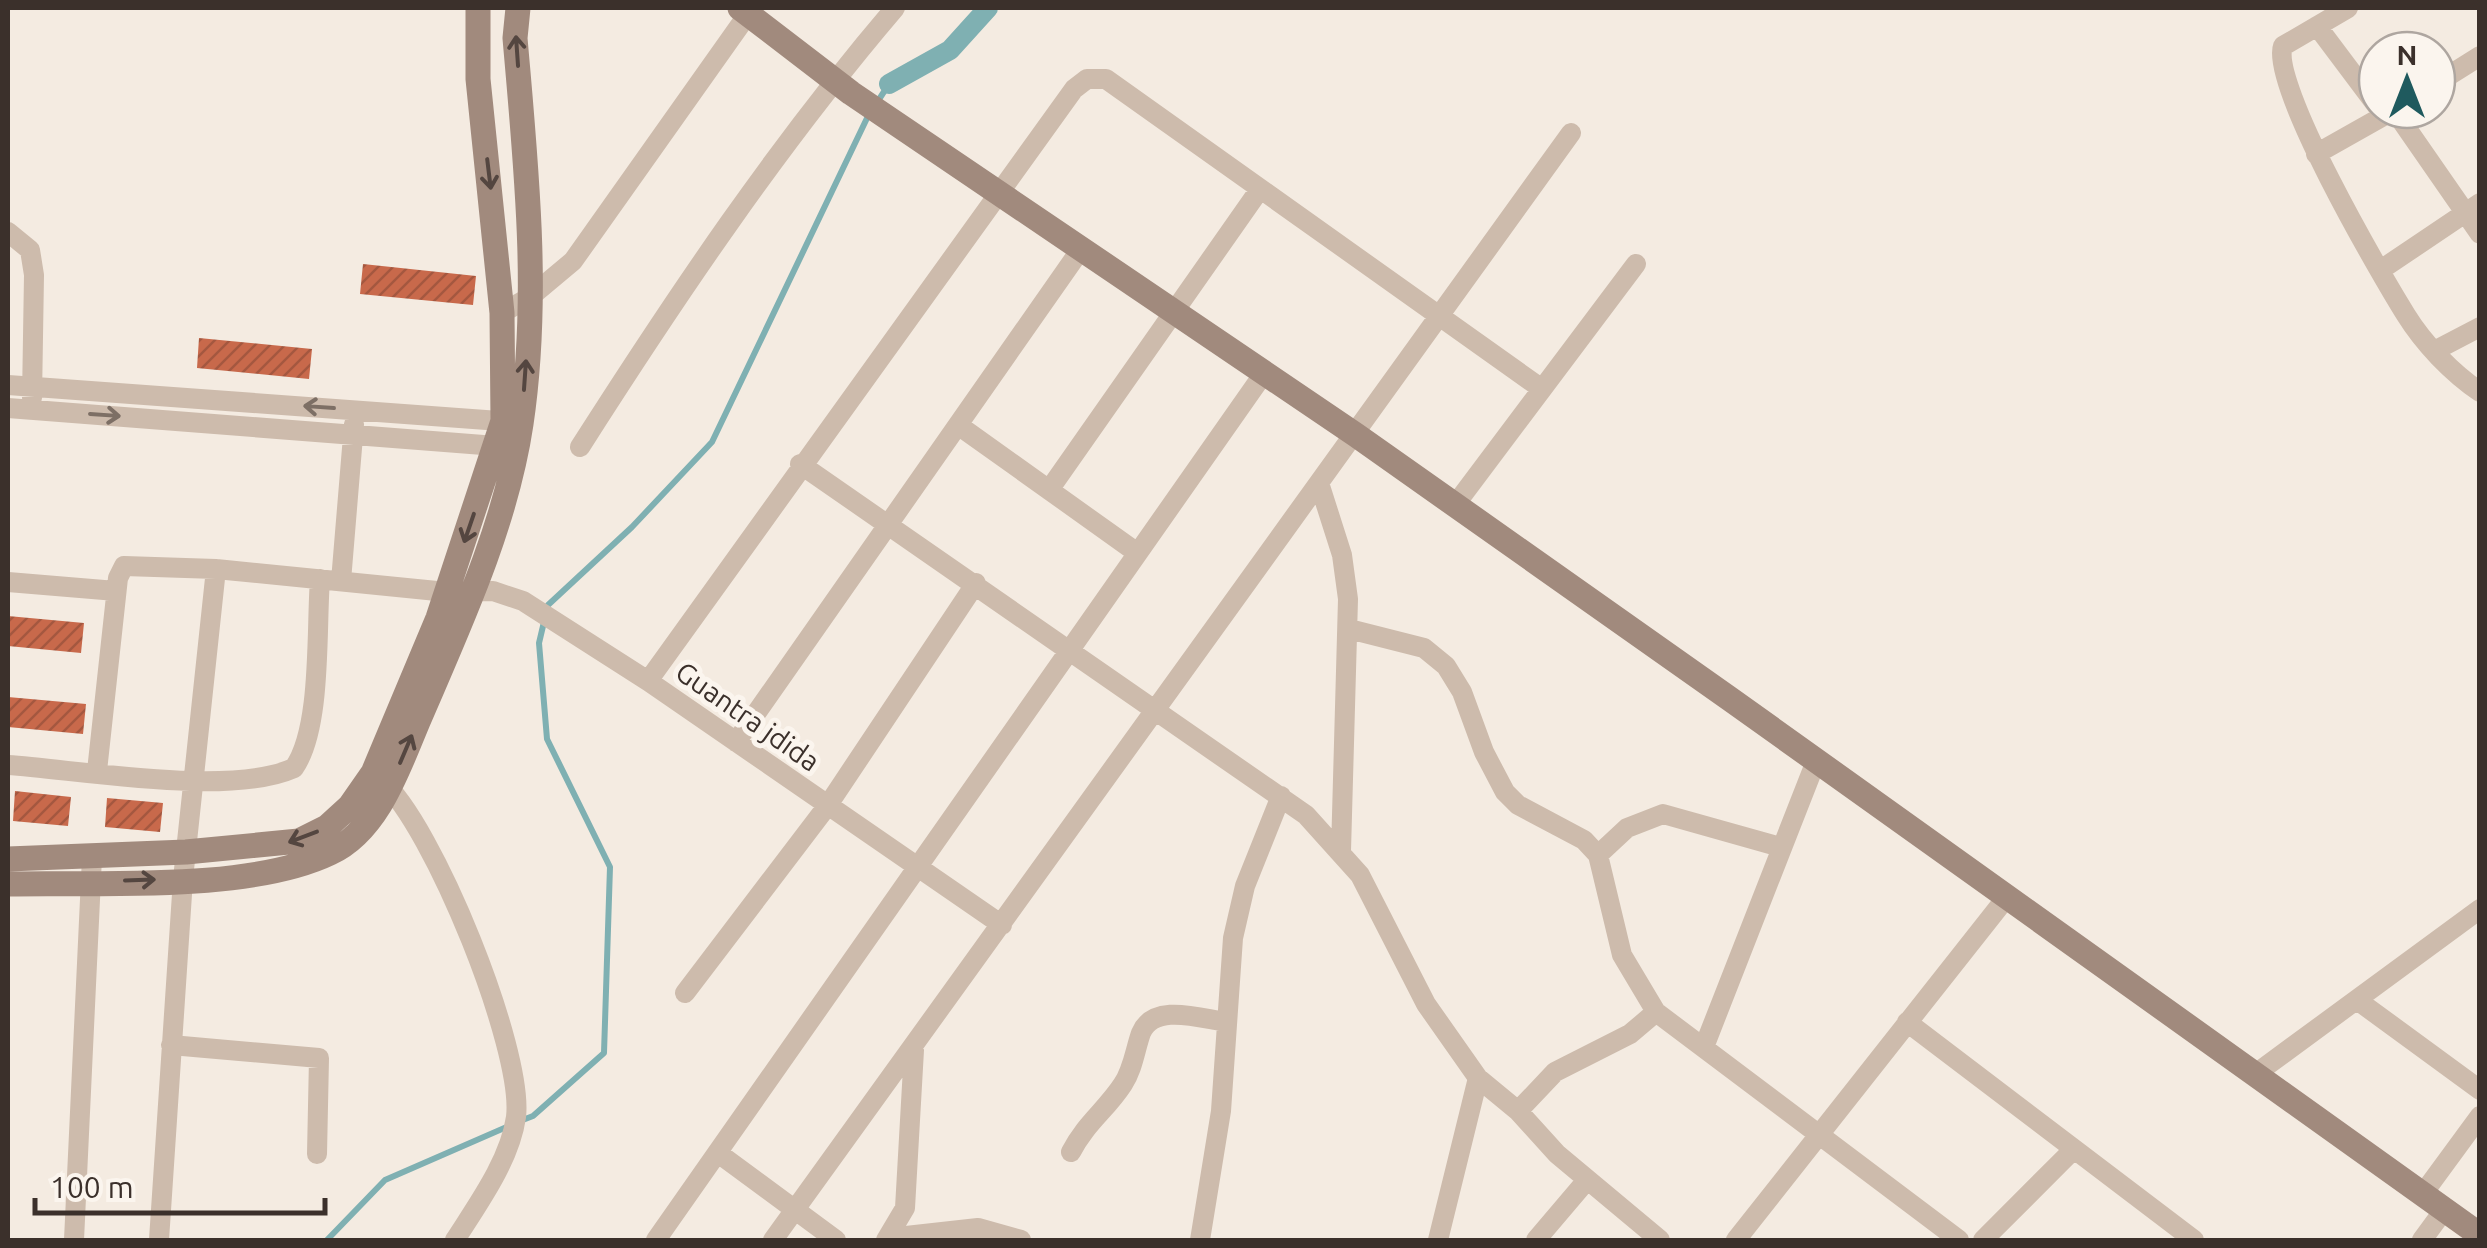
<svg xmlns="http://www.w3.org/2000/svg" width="2487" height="1248" font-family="Ubuntu,sans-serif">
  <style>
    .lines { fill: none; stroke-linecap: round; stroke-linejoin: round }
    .stream { stroke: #7fb0b2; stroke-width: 6 }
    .canal { stroke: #7fb0b2; stroke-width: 20 }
    .building { fill: url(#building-hatch) }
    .street { stroke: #cdbbac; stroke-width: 20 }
    .secondary { stroke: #a18a7d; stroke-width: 25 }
    .oneway { stroke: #544640 }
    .oneway2 { stroke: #7d6f65 }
    .labels { text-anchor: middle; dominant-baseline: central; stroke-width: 10; stroke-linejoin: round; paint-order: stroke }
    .street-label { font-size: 28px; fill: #3b302b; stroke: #fbf5ee }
  </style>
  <defs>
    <pattern id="building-hatch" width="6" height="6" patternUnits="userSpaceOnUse" patternTransform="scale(2.5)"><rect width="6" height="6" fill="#c8694b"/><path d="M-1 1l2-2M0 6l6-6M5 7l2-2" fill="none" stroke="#a4573f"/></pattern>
  </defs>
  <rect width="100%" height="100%" fill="#f4ebe1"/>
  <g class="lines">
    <path class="stream" d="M876,104L889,84
      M520,1121L533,1116L604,1053L610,867L547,739L539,643L548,605L632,527L712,442L869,114
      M327,1240L385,1180L509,1126"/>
    <path class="canal" d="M889,84L950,50L988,8"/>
  </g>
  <path class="building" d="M363,264L476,276L473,305L360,294Z
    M199,338L312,349L309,379L197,368Z
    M8,616L84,623L81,653L8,646Z
    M8,697L86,704L83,734L8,727Z
    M15,791L71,797L68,826L13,821Z
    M107,798L163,803L160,832L105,827Z"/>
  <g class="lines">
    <path class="street" d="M2348,8L2283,46C2269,83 2381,275 2406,315C2424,344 2452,373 2480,392
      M2317,26L2377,106
      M2437,83L2480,56
      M2394,110L2480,234
      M2316,154L2394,110
      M8,232L30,250L34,275L32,398
      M2382,269L2480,203
      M502,313L530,297L573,261L748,14
      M2434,351L2480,327
      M8,385L514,422
      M8,408L509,447
      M958,425L1136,552
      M580,447C677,295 778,145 895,8
      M800,464L1306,815L1360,875L1426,1004L1478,1078L1518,1111L1557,1154L1660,1240
      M1320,486L1342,555L1348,599L1341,851
      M1049,490L1260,189
      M1455,505L1636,264
      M341,581L354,424
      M8,582L116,591
      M1349,629L1424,648L1446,666L1462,692L1484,752L1505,792L1518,805L1584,840L1598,855L1622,955L1656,1012L1959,1240
      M648,681L1074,89L1087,79H1106L1542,389
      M736,742L1081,249
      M8,765C81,770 229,797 294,768C322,728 316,630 320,579
      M97,771L118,578L124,566L216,569L447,592L493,591L523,601L648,681L1002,925
      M381,780C433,824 524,1050 516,1117C510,1160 478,1204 455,1240
      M1598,855L1627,828L1663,814L1780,847
      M685,993L828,805L976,583
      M2357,1000L2480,1090
      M1907,1022L2194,1240
      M171,1045L319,1058L317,1154
      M1704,1047L1816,761
      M2254,1075L2480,909
      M1518,1111L1555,1072L1630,1034L1656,1012
      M1071,1152C1085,1124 1107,1109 1123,1084C1133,1069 1135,1050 1141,1033C1154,1002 1202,1019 1227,1022
      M718,1153L836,1240
      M2422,1195L2480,1116
      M888,1238L978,1228L1021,1240
      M74,1240L92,857
      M159,1240L183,879L216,569
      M656,1240L1262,376
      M773,1240L1571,133
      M886,1240L905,1208L914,1050
      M1200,1240L1221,1111L1233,938L1245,886L1281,796
      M1438,1240L1478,1078
      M1536,1240L1587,1180
      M1736,1240L2006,898
      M1983,1240L2073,1150
      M2422,1240L2444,1210"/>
    <path class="secondary" d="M740,8L851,93L1356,435L1730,699L2480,1235
      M8,859L186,852L299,841L327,827L350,806L373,773L438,618L503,421L502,313L478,79V8
      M8,884C99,882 249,892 330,853C380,830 400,763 420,717C460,624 506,525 521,424C540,296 526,166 515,38L518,8"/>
  </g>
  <defs><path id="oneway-shaft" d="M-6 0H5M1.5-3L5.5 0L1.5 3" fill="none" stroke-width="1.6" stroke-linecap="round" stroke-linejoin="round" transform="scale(2.5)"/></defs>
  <g class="oneway">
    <use href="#oneway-shaft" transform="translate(517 51) rotate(-94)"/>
    <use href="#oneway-shaft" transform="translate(489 174) rotate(83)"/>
    <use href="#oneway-shaft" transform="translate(525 375) rotate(-86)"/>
    <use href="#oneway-shaft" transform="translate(469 528) rotate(109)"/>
    <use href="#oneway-shaft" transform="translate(406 749) rotate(-67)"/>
    <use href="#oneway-shaft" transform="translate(303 837) rotate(159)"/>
    <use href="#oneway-shaft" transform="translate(140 880) rotate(-2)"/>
  </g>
  <g class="oneway2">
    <use href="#oneway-shaft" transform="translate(319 407) rotate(-176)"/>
    <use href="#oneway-shaft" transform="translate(105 415) rotate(4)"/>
  </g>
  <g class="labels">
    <g class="street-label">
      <text transform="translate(748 716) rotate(35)">Guantra jdida</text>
    </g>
  </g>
  <rect width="2487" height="1248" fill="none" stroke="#3b302b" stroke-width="20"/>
  <g transform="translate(2407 80)"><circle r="48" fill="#fbf5ee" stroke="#aea6a0" stroke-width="2.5"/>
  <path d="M0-8L18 38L0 25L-18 38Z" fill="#1f5a5e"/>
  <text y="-15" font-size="28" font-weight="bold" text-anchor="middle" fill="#3b302b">N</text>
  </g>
  <path d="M35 1198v15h290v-15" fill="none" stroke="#3b302b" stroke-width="5"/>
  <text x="50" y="1198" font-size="30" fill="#3b302b" stroke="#fbf5ee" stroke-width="8" paint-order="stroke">100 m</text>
</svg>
